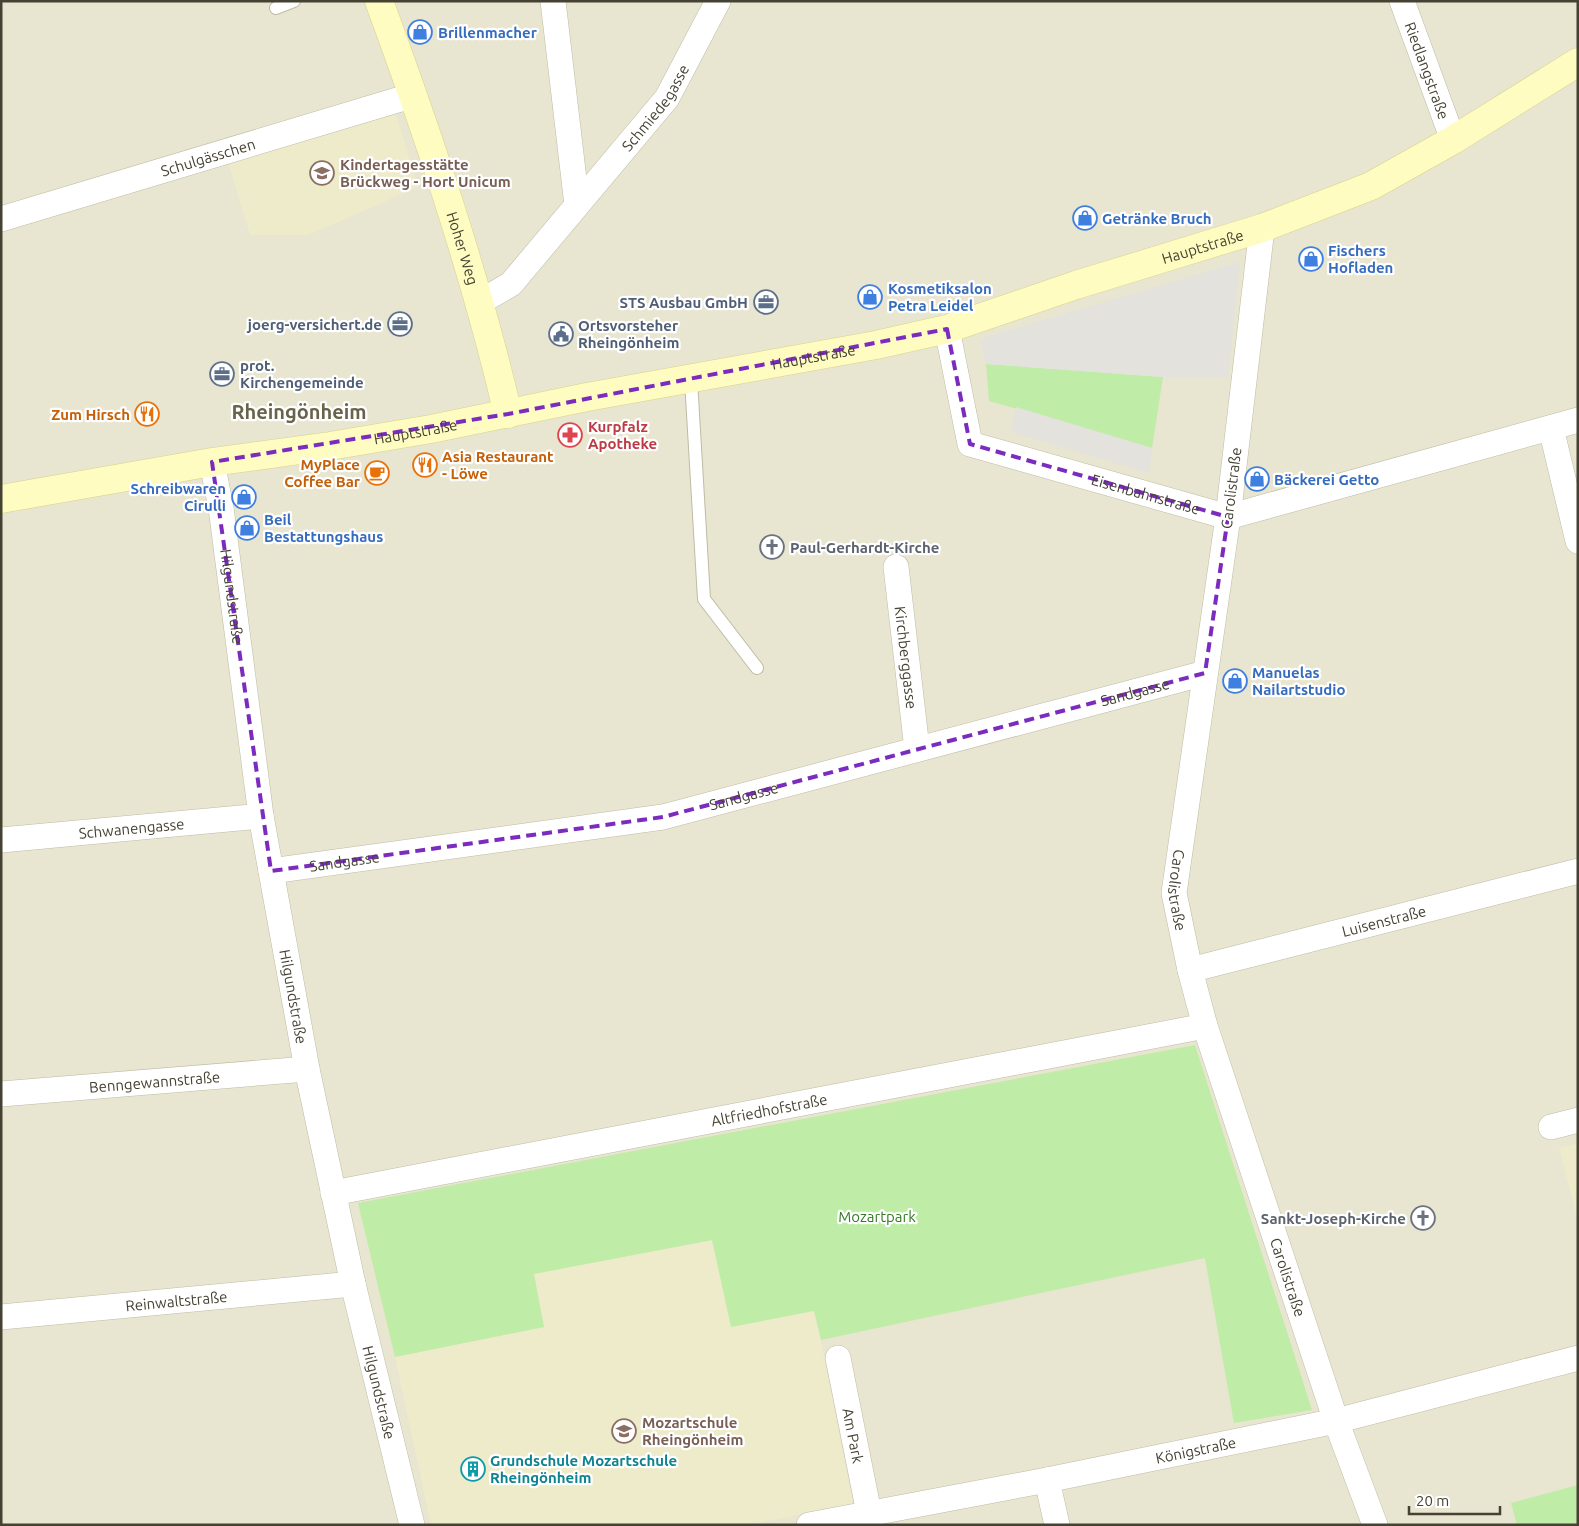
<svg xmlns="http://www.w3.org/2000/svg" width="1579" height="1526" font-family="Ubuntu,sans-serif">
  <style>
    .residential { fill: #e8e5d0 }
    .education { fill: #eeebcb }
    .green { fill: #bfeca7 }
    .parking { fill: #e3e2dc }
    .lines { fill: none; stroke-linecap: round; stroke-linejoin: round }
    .lane-casing { stroke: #bfbca5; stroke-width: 14 }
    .street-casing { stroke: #bfbca5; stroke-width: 26 }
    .secondary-casing { stroke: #d7d28e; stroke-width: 29 }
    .lane { stroke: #fff; stroke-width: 12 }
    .street { stroke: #fff; stroke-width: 25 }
    .secondary { stroke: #fffcc1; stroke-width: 28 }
    .marked { fill: none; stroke: #7b2cbf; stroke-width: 4; stroke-dasharray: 10 6; stroke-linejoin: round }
    .labels { text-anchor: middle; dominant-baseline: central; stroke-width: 4.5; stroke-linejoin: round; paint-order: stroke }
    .shop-label { font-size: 15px; font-weight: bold; fill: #366cbe; stroke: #fff; text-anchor: start }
    .street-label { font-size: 15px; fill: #454233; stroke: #fff }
    .education-label { font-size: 15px; font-weight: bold; fill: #785e54; stroke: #fff; text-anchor: start }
    .service-label { font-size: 15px; font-weight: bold; fill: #4e5e75; stroke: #fff; text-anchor: end }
    .food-label { font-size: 15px; font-weight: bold; fill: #c56008; stroke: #fff; text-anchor: end }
    .health-label { font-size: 15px; font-weight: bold; fill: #be3a42; stroke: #fff; text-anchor: start }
    .worship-label { font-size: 15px; font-weight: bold; fill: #5b616d; stroke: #fff; text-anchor: start }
    .park-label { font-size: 15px; fill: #327c21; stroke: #fff }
    .culture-label { font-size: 15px; font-weight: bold; fill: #0d838f; stroke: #fff; text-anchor: start }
    .district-label { font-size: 20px; font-weight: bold; fill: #696349; stroke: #fff }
  </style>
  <rect width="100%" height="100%" fill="#f3f2e3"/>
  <path class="residential" d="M1,1H1578V1525H1Z"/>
  <path class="education" d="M395,111L418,187L308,235H250L227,159Z
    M1578,1143V1221L1559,1148Z
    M713,1240L815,1311L853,1504L747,1525H431L395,1357L544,1327L533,1274Z"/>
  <path class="green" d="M986,364L1163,377L1152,448L989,401Z
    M1195,1045L1312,1410L1234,1423L1205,1258L821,1340L814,1311L731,1327L712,1240L534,1274L544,1327L395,1357L358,1203Z
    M1578,1485V1525H1517L1511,1503Z"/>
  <path class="parking" d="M1240,262L1228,378L1163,377L986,364L980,339Z
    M1016,407L1152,448L1149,473L1011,432Z"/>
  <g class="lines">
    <g class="lane-casing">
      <path id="lane" d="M276,8L294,1
        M691,380L704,599L757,668"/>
    </g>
    <g class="street-casing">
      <g id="street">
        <path d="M553,1L577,205"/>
        <path id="s1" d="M1402,1L1453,140"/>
        <path id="s2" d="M1,219L414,95"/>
        <path id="s3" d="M1262,228L1228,517L1174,893L1190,970L1205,1026L1336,1421L1375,1525"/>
        <path id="s4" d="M480,302L511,284L667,98L718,1"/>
        <path id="s5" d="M947,329L970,444L1228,517L1578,420"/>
        <path d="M1551,428L1578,541"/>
        <path id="s6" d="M212,462L221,508L261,816L307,1069L353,1284L412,1525"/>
        <path id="s7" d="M896,567L917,749"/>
        <path id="s8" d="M1,840L261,816"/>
        <path id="s9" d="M271,871L663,817L1205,673"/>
        <path id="s10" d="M1190,970L1578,871"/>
        <path id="s11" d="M1,1094L307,1069"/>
        <path d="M1551,1127L1578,1120"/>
        <path id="s12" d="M333,1193L1205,1026"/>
        <path id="s13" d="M1,1317L353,1284"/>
        <path id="s14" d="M838,1358L869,1513"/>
        <path d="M1047,1480L1057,1525"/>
        <path id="s15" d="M809,1525L1047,1480L1336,1421L1578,1358"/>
      </g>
    </g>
    <g class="secondary-casing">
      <g id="secondary">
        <path id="s16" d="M379,1C429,137 475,273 508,414"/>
        <path id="s17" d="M1,499L212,462L330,446L431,429L587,397L876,345L947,329L1076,285L1262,228L1371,186L1453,140L1578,62"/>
      </g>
    </g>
    <use href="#lane" class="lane"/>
    <use href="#street" class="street"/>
    <use href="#secondary" class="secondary"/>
  </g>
  <path class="marked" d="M947,329L970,444L1228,517L1205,673L663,817L271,871L212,462L508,414Z"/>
  <defs>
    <g id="shop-ring" transform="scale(1.25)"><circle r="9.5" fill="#fff" stroke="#3f7fe0" stroke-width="1.5"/><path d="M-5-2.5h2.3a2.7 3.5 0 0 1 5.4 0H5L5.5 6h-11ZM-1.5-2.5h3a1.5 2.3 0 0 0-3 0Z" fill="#3f7fe0"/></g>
    <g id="school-ring" transform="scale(1.25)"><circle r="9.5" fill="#fff" stroke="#8d6e63" stroke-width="1.5"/><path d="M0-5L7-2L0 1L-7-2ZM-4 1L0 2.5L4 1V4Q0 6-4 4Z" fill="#8d6e63"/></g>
    <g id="office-ring" transform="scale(1.25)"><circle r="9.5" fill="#fff" stroke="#5c6f8a" stroke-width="1.5"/><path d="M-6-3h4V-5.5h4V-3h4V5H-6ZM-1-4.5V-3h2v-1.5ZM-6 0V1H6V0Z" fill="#5c6f8a"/></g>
    <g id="civic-ring" transform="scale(1.25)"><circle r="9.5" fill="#fff" stroke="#5c6f8a" stroke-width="1.5"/><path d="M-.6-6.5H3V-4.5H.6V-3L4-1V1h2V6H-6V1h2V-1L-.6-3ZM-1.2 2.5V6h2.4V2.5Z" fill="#5c6f8a"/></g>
    <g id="restaurant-ring" transform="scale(1.25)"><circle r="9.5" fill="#fff" stroke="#e8710a" stroke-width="1.5"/><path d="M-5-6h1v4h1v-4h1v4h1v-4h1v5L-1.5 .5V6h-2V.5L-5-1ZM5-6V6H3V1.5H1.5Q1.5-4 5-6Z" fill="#e8710a"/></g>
    <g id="pharmacy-ring" transform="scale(1.25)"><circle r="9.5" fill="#fff" stroke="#e0444e" stroke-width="1.5"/><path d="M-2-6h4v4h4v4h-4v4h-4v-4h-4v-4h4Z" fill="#e0444e"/></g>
    <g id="cafe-ring" transform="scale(1.25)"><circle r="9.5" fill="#fff" stroke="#e8710a" stroke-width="1.5"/><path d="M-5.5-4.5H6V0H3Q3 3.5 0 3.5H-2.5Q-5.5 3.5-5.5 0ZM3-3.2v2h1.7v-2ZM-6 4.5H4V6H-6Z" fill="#e8710a"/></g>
    <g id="church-ring" transform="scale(1.25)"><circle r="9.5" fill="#fff" stroke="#6b7280" stroke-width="1.5"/><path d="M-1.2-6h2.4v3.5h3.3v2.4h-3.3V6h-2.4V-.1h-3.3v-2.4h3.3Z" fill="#6b7280"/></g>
    <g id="building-ring" transform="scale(1.25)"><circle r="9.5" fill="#fff" stroke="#0f9aa8" stroke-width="1.5"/><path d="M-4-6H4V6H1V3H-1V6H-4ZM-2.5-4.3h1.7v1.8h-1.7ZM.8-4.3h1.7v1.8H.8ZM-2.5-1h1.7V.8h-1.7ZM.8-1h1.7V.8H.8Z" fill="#0f9aa8"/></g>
  </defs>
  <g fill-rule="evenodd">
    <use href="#shop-ring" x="420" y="32"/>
    <use href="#school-ring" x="322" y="173"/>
    <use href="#shop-ring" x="1085" y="218"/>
    <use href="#shop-ring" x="1311" y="259"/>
    <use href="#shop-ring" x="870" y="297"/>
    <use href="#office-ring" x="766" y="302"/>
    <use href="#office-ring" x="400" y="324"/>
    <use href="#civic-ring" x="561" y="334"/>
    <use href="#office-ring" x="222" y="374"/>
    <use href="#restaurant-ring" x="147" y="414"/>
    <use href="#pharmacy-ring" x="570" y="435"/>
    <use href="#restaurant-ring" x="425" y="465"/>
    <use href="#cafe-ring" x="377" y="473"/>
    <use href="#shop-ring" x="1257" y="479"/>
    <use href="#shop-ring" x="244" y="497"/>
    <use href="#shop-ring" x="247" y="528"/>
    <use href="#church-ring" x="772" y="547"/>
    <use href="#shop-ring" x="1235" y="681"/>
    <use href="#church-ring" x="1423" y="1218"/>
    <use href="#school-ring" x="624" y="1431"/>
    <use href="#building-ring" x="473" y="1469"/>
  </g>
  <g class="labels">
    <g class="shop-label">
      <text x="438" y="32">Brillenmacher</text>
      <text x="1102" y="218">Getränke Bruch</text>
      <text x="1328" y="250">Fischers<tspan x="1328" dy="17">Hofladen</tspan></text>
      <text x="888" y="288">Kosmetiksalon<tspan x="888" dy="17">Petra Leidel</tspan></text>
      <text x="1274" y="479">Bäckerei Getto</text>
      <text x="226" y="488" text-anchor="end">Schreibwaren<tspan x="226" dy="17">Cirulli</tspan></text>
      <text x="264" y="519">Beil<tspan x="264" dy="17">Bestattungshaus</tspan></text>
      <text x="1252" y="672">Manuelas<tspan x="1252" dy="17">Nailartstudio</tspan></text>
    </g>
    <g class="street-label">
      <text stroke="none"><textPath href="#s1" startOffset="74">Riedlangstraße</textPath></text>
      <text stroke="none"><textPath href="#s4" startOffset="264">Schmiedegasse</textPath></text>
      <text stroke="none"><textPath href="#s2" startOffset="216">Schulgässchen</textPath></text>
      <text stroke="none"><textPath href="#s17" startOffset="1230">Hauptstraße</textPath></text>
      <text stroke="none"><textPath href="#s16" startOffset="261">Hoher Weg</textPath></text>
      <text stroke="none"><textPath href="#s17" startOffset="825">Hauptstraße</textPath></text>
      <text stroke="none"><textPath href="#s17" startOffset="420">Hauptstraße</textPath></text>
      <text transform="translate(1231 488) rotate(-83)">Carolistraße</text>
      <text stroke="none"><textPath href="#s5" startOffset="300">Eisenbahnstraße</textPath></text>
      <text stroke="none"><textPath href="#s6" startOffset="136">Hilgundstraße</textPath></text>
      <text stroke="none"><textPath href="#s7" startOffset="91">Kirchberggasse</textPath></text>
      <text stroke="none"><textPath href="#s9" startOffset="884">Sandgasse</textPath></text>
      <text stroke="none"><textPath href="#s9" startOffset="479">Sandgasse</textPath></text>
      <text stroke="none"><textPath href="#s8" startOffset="131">Schwanengasse</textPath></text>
      <text stroke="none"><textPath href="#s9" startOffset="74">Sandgasse</textPath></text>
      <text stroke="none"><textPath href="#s3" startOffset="668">Carolistraße</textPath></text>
      <text stroke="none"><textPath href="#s10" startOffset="200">Luisenstraße</textPath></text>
      <text stroke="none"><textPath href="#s6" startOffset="541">Hilgundstraße</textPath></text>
      <text stroke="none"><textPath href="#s11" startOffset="154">Benngewannstraße</textPath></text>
      <text stroke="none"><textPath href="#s12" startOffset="444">Altfriedhofstraße</textPath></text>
      <text stroke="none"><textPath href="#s3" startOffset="1072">Carolistraße</textPath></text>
      <text stroke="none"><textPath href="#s13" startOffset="176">Reinwaltstraße</textPath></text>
      <text stroke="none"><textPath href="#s6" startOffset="946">Hilgundstraße</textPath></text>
      <text stroke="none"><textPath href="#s14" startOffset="79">Am Park</textPath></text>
      <text stroke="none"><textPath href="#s15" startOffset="394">Königstraße</textPath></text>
    </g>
    <g class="education-label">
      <text x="340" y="164">Kindertagesstätte<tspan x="340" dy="17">Brückweg - Hort Unicum</tspan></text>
      <text x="642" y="1422">Mozartschule<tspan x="642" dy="17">Rheingönheim</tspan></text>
    </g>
    <g class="service-label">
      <text x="748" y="302">STS Ausbau GmbH</text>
      <text x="382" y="324">joerg-versichert.de</text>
      <text x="578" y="325" text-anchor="start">Ortsvorsteher<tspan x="578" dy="17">Rheingönheim</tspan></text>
      <text x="240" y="365" text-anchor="start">prot.<tspan x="240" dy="17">Kirchengemeinde</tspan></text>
    </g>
    <g class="food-label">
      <text x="130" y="414">Zum Hirsch</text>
      <text x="442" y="456" text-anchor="start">Asia Restaurant<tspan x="442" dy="17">- Löwe</tspan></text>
      <text x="360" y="464">MyPlace<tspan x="360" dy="17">Coffee Bar</tspan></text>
    </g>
    <g class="health-label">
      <text x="588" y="426">Kurpfalz<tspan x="588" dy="17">Apotheke</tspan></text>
    </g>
    <g class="worship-label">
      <text x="790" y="547">Paul-Gerhardt-Kirche</text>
      <text x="1406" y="1218" text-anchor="end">Sankt-Joseph-Kirche</text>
    </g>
    <g class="park-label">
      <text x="877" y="1216">Mozartpark</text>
    </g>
    <g class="culture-label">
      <text x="490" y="1460">Grundschule Mozartschule<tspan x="490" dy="17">Rheingönheim</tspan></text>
    </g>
    <g class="district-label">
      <text x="299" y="411">Rheingönheim</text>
    </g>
  </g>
  <rect width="1579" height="1526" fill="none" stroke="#454233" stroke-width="5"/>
  <path d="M1409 1506v8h91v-8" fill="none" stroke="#454233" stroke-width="2.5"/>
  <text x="1416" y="1506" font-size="15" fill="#454233" stroke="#ffffff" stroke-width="4" paint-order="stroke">20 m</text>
</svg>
